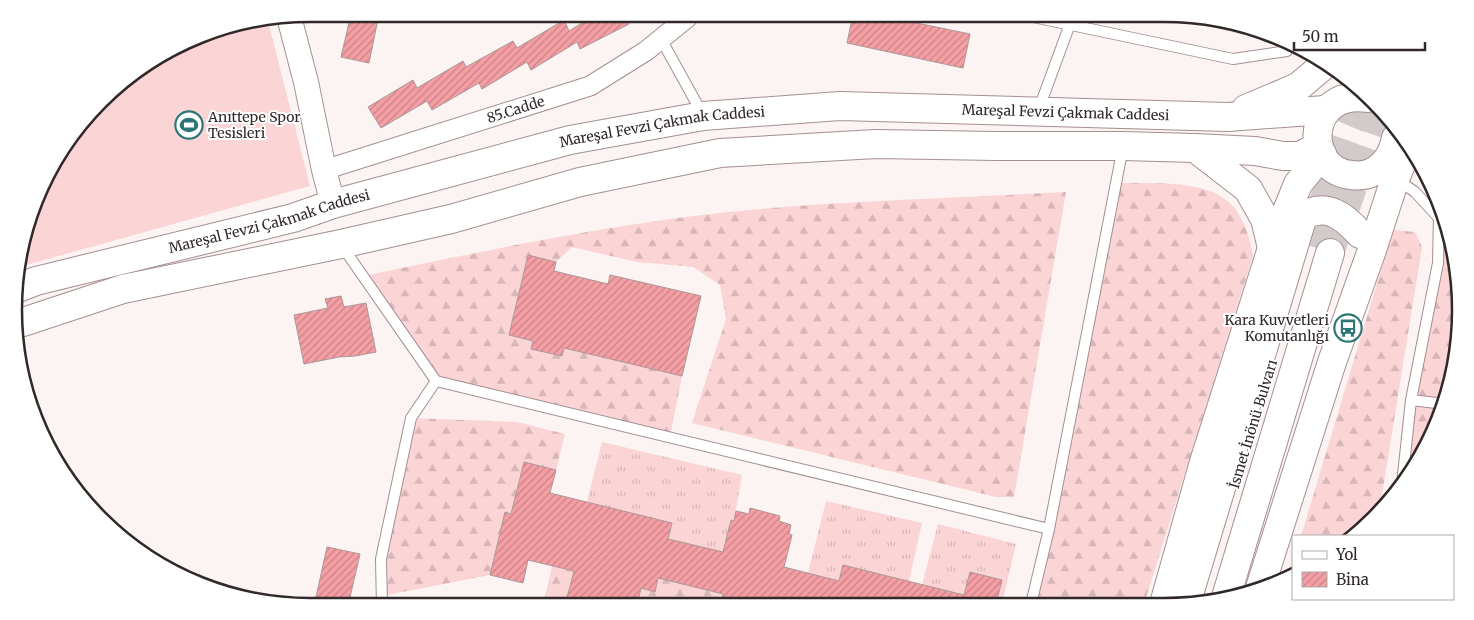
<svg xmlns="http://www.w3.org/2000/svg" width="1474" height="620" font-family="Merriweather,serif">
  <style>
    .grass { fill: url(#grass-tufts) }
    .forest { fill: url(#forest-firs) }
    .pitch { fill: #fbd4d6 }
    .building { fill: url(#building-hatch); stroke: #ac9798 }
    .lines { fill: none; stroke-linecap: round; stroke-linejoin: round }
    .primary-tunnel { stroke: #d3cbcb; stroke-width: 28; stroke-dasharray: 28 14; stroke-linecap: butt }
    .service-casing { stroke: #a48f90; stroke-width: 12 }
    .minor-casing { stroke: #a48f90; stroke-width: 21 }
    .tertiary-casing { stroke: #a48f90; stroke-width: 26 }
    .primary-casing { stroke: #a48f90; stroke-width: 30 }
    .service { stroke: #fff; stroke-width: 10 }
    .minor { stroke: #fff; stroke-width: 19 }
    .tertiary { stroke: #fff; stroke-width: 24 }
    .primary { stroke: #fff; stroke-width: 28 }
    .labels { text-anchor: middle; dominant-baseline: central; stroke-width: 4; stroke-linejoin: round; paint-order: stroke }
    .street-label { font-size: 14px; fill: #312929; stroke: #fff }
    .poi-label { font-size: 14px; fill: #312929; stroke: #fff; text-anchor: start }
    .rim { fill: none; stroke: #312929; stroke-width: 2.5 }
  </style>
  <defs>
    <pattern id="grass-tufts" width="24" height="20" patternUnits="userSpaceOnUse" patternTransform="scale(1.25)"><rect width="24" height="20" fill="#fbd4d6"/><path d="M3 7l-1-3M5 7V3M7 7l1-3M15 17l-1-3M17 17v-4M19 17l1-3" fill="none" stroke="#d8b6b8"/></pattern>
    <pattern id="forest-firs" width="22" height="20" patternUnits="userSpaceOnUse" patternTransform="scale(1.25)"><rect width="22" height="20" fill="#fbd4d6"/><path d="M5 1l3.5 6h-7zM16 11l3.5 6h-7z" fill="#d8b6b8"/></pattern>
    <pattern id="building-hatch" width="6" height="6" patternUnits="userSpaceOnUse" patternTransform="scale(1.25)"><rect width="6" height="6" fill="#f59fa5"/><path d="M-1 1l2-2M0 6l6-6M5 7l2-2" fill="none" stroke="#c78286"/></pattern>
  </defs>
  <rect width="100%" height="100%" fill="#fcf3f3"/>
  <path class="grass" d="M602,442L742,475L734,521L731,520L725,543L733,555L668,539L672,523L587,502Z
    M826,501L922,523L909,581L843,565L839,581L808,573Z
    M938,524L1016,544L1002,604H996L1002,580L970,572L964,595L922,585Z"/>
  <path class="forest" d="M1116,183C1151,184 1214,178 1236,210C1246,224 1250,239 1253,256L1144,604H1032Z
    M1066,192L1014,497H996L692,423L726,319L720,285L693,267L637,262L572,247L556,262L528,255L509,335L533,341L532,349L562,356L564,348L682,376L670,437L436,381L363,276C470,254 577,231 686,217C811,201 939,199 1066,192Z
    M1439,214L1460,291L1444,405L1410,475L1402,484L1438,263Z
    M1393,230L1415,232L1422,247L1380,507L1353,536H1301Z
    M411,418L517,422L565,434L556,470L524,462L511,514L505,513L490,575L382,596L381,559Z
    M552,566L654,591L658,578L723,594L721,605L543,606Z"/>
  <path class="pitch" d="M268,21L310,186L19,267V252L53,162L115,87L215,30Z"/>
  <path class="building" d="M351,14H379L369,63L341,57Z
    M596,14H623L629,24L580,49L577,42L531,70L527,62L482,89L479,83L432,110L427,101L381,128L368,107L413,80L417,88L463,61L466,67L513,41L517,48L564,20L569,31Z
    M853,14H873L970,34L963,68L847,43Z
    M528,255L556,262L554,271L608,284L610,275L701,296L682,376L564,348L562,356L531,349L533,341L509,335Z
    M341,296L344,307L366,303L376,352L355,356L339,357L304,364L294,315L328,308L325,299Z
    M524,462L556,470L550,493L672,523L668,539L723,552L731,520L734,521L736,511L749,514L750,508L780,516L779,521L791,525L789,534L792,535L784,567L839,581L843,565L964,595L970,572L1002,580L996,604L721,605L723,594L658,578L655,592L641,588L637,605L565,606L574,571L528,560L523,583L490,575L505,512L511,514Z
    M327,547L360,554L348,606H314Z"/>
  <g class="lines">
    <path class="primary-tunnel" d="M1308,245L1348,131L1364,93
      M1330,253L1379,113"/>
    <g class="service-casing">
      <path id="service" d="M1019,14L1233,59L1287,51L1289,47
        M661,39L703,115
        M1038,111L1070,24
        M1398,180L1415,192L1439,218
        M1439,214L1438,263L1411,400L1445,404
        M342,246L436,381L411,418L381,559L382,606
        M436,381L1049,529
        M1402,484L1411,400
        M1031,604L1049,529L1123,147"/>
    </g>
    <g class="minor-casing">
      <g id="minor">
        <path id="s1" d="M324,170L590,86L646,51L688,17L690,14"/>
      </g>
    </g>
    <g class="tertiary-casing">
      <path id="tertiary" d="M289,17L306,82L324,170L333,204"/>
    </g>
    <g class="primary-casing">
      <g id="primary">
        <path d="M1368,98C1306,88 1302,170 1351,175C1359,176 1367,175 1373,172C1387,164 1393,153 1396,138"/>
        <path d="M1246,109L1298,87L1323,66"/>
        <path d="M1195,148L1248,189L1265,219L1272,248"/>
        <path d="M1303,216C1326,202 1344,216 1360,234"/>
        <path id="s2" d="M18,288L36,281L293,218L333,204L570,140L703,116L840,106L1228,117L1325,110"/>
        <path d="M17,324L123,289L341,244L451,219L580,182L720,153L876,144L996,146H1123L1195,148L1255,151L1283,156H1299L1319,147"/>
        <path d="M1260,588L1332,362L1372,250L1395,179L1407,150"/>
        <path d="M1226,597L1330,253"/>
        <path d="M1164,604L1204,462L1272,248L1298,184L1322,154"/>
        <path d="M1186,604L1302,219"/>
      </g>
    </g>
    <use href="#service" class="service"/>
    <use href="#minor" class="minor"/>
    <use href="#tertiary" class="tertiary"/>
    <use href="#primary" class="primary"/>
  </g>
  <defs>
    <g id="stadium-ring" transform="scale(1.4375)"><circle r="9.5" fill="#fff" stroke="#2c7676" stroke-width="1.5"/><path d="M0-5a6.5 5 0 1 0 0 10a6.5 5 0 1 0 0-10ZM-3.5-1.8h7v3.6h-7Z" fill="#2c7676"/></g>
    <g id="bus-ring" transform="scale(1.4375)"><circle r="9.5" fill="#fff" stroke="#2c7676" stroke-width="1.5"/><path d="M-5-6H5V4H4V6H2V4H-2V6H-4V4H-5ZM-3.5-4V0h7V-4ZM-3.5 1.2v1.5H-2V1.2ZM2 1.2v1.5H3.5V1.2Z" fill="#2c7676"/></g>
  </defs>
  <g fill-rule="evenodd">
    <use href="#stadium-ring" x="189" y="125"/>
    <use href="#bus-ring" x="1348" y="328"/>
  </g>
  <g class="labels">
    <g class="street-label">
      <text stroke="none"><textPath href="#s1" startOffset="201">85.Cadde</textPath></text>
      <text stroke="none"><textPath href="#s2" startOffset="1070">Mareşal Fevzi Çakmak Caddesi</textPath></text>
      <text stroke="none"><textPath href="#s2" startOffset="665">Mareşal Fevzi Çakmak Caddesi</textPath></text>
      <text stroke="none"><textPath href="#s2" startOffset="260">Mareşal Fevzi Çakmak Caddesi</textPath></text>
      <text transform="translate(1253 424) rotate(-73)">İsmet İnönü Bulvarı</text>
    </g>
    <g class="poi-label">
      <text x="208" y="117">Anıttepe Spor<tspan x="208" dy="16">Tesisleri</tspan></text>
      <text x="1329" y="320" text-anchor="end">Kara Kuvvetleri<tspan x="1329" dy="16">Komutanlığı</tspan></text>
    </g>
  </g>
  <path d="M0 0H1474V620H0ZM310 22H1164A288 288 0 0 1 1452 310V310A288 288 0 0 1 1164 598H310A288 288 0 0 1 22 310V310A288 288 0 0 1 310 22Z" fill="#fff" fill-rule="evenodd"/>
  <path class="rim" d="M310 22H1164A288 288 0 0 1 1452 310V310A288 288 0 0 1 1164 598H310A288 288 0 0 1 22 310V310A288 288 0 0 1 310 22Z"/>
  <rect x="1292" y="535" width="162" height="65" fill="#ffffff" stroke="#ada9a9"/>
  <rect x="1302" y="551" width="25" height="8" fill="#ffffff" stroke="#ada9a9"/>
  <text x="1336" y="560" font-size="15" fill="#312929">Yol</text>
  <rect x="1302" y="572" width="25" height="15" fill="url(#building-hatch)" stroke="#ada9a9"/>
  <text x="1336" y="585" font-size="15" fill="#312929">Bina</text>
  <path d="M1294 42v8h131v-8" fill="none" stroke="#312929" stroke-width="2.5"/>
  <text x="1302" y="42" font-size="15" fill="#312929" stroke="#ffffff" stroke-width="4" paint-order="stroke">50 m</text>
</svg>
